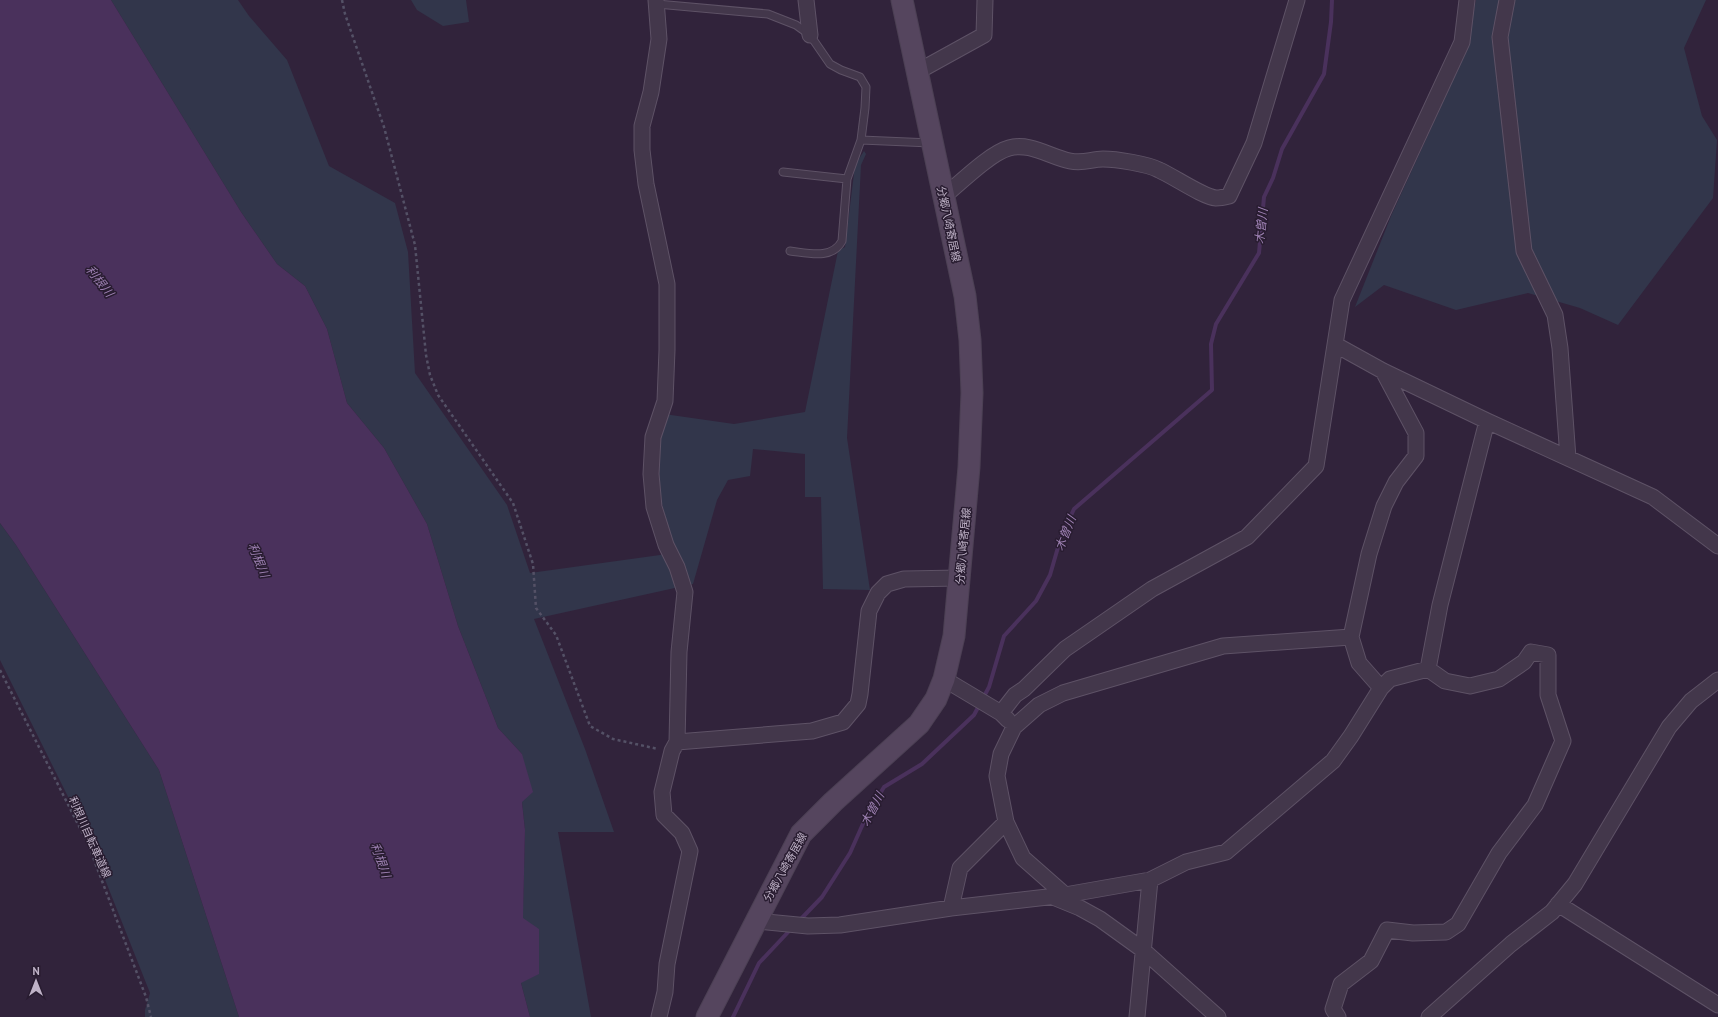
<svg xmlns="http://www.w3.org/2000/svg" width="1718" height="1017" font-family="'PT Sans','Noto Sans JP',sans-serif">
  <style>
    .green { fill: #32364b }
    .water { fill: #4a315c }
    .lines { fill: none; stroke-linecap: round; stroke-linejoin: round }
    .stream { stroke: #4a315c; stroke-width: 4 }
    .service-casing { stroke: #5e5266; stroke-width: 9 }
    .minor-casing { stroke: #5e5266; stroke-width: 17 }
    .secondary-casing { stroke: #4c4054; stroke-width: 23 }
    .path { stroke: #545166; stroke-width: 2.5; stroke-dasharray: 3 3; stroke-linecap: butt }
    .service { stroke: #43374b; stroke-width: 7 }
    .minor { stroke: #43374b; stroke-width: 15 }
    .secondary { stroke: #55455e; stroke-width: 21 }
    .labels { text-anchor: middle; dominant-baseline: central; stroke-width: 3; stroke-linejoin: round; paint-order: stroke }
    .street-label { font-size: 11px; fill: #bfb2c7; stroke: #281c30 }
    .water-label { font-size: 12px; font-style: italic; fill: #9e81b3; stroke: #281c30 }
  </style>
  <rect width="100%" height="100%" fill="#31233b"/>
  <path class="green" d="M111,0H238L249,16L287,60L329,166L395,203L408,252L415,373L507,505L530,573L660,555L674,549L662,504L656,448L664,414L734,424L805,412L838,251L845,247L855,165L864,151L866,154L861,165L847,438L870,590L823,589L821,497H805V454L753,449L750,476L728,480L717,500L693,584L534,619L585,749L614,832H558L591,1017H530L521,983L525,830L522,802V754L498,728L458,626L427,524L384,448L347,403L327,329L305,286L277,264L241,212Z
    M411,0H466L469,22L443,26L417,10Z
    M1476,0H1706L1684,48L1702,116L1717,140L1713,198L1618,325L1580,308L1528,293L1456,310L1384,285L1355,307L1391,216L1464,56Z
    M0,523L16,545L159,770L239,1017H145V1010L150,993L89,839L0,660Z"/>
  <path class="water" d="M0,0H111L241,212L277,264L305,286L327,329L347,403L384,448L427,524L458,626L498,728L522,754L533,792L522,802L525,830L523,918L539,929V974L521,983L530,1017H239L159,770L16,545L0,523Z"/>
  <g class="lines">
    <path class="stream" d="M799,921L822,897L850,853L866,817L884,787L922,764L974,715L989,687L1004,636L1036,601L1050,575L1061,537L1074,509L1212,390L1211,344L1216,324L1259,253L1264,197L1273,178L1282,149L1324,74L1331,22L1332,0
      M733,1017L759,963L791,929"/>
    <g class="service-casing">
      <path id="service" d="M657,4L768,14L796,25L810,35L830,64L841,70L860,77L866,87L865,108L861,140L847,179L842,241C832,260 808,253 790,251
        M861,140L931,143
        M783,172L847,179"/>
    </g>
    <g class="minor-casing">
      <path id="minor" d="M656,0L659,39L651,92L642,126V150L646,184L667,284V350L665,401L653,437L651,474L654,507L666,545L677,567L685,592L679,652L677,742L672,751L662,792L664,815L682,833L690,851L667,964L665,992L659,1017
        M806,0L810,35
        M1507,0L1500,37L1524,251L1555,315L1560,348L1568,458
        M917,72L984,35L985,0
        M943,197C959,184 990,153 1009,148C1030,142 1050,157 1070,161C1084,164 1091,159 1103,159C1116,159 1148,164 1159,170C1173,176 1203,197 1216,198C1220,198 1225,197 1229,196L1254,143L1297,0
        M1336,345L1383,371L1487,421L1653,497L1718,546
        M1351,637L1359,663L1381,688
        M1428,669L1440,605L1487,421
        M944,679L1001,713L1008,720
        M1001,713L1015,695L1024,689L1065,649L1152,589L1247,537L1316,466L1342,300L1462,42L1467,0
        M677,742L812,731L843,722L858,704L860,694L869,611L878,593L887,584L904,579L960,578
        M1065,895L1023,858L1006,822L997,776L1001,754L1014,727L1039,705L1063,693L1223,646L1351,637L1369,554L1384,506L1396,482L1416,456V433L1383,371
        M1053,897L1080,908L1100,919L1143,950L1218,1017
        M1558,904L1718,1005
        M951,908L960,868L1006,822
        M756,921L808,926L840,925L951,908L1065,895L1150,880L1186,862L1226,852L1333,761L1351,736L1381,688L1390,679L1428,669L1445,681L1470,686L1499,679L1524,662L1531,652L1548,655V695L1563,741L1535,805L1499,853L1458,924L1446,932L1413,933L1387,930L1371,961L1341,984L1333,1009L1338,1017
        M1137,1017L1150,880
        M1429,1017L1511,944L1552,912L1575,884L1669,727L1691,701L1718,680"/>
    </g>
    <g class="secondary-casing">
      <path id="secondary" d="M707,1017L801,834L833,802L919,724L936,699L944,679L954,636L969,467L972,393L970,340L965,296L902,0"/>
    </g>
    <path class="path" d="M342,0L345,14L384,127L415,245L426,355L430,375L438,395L513,503L533,564L536,608L556,635L590,726L613,739L658,749
      M0,670L88,844L146,997L151,1017"/>
    <use href="#service" class="service"/>
    <use href="#minor" class="minor"/>
    <use href="#secondary" class="secondary"/>
  </g>
  <g class="labels">
    <g class="street-label">
      <text transform="translate(949 224) rotate(78)">分郷八崎寄居線</text>
      <text transform="translate(963 546) rotate(-85)">分郷八崎寄居線</text>
      <text transform="translate(90 837) rotate(66)">利根川自転車道線</text>
      <text transform="translate(785 867) rotate(-61)">分郷八崎寄居線</text>
    </g>
    <g class="water-label">
      <text transform="translate(1261 226) rotate(-84)">木曽川</text>
      <text transform="translate(100 281) rotate(52)">利根川</text>
      <text transform="translate(1065 533) rotate(-68)">木曽川</text>
      <text transform="translate(259 560) rotate(68)">利根川</text>
      <text transform="translate(872 809) rotate(-62)">木曽川</text>
      <text transform="translate(381 860) rotate(70)">利根川</text>
    </g>
  </g>
  <g transform="translate(36 981)" stroke="#281c30" stroke-width="3" paint-order="stroke">
  <path d="M0-3L7 15L0 10L-7 15Z" fill="#bfb2c7"/>
  <text y="-6" font-size="11" font-weight="bold" text-anchor="middle" fill="#bfb2c7">N</text>
  </g>
</svg>
